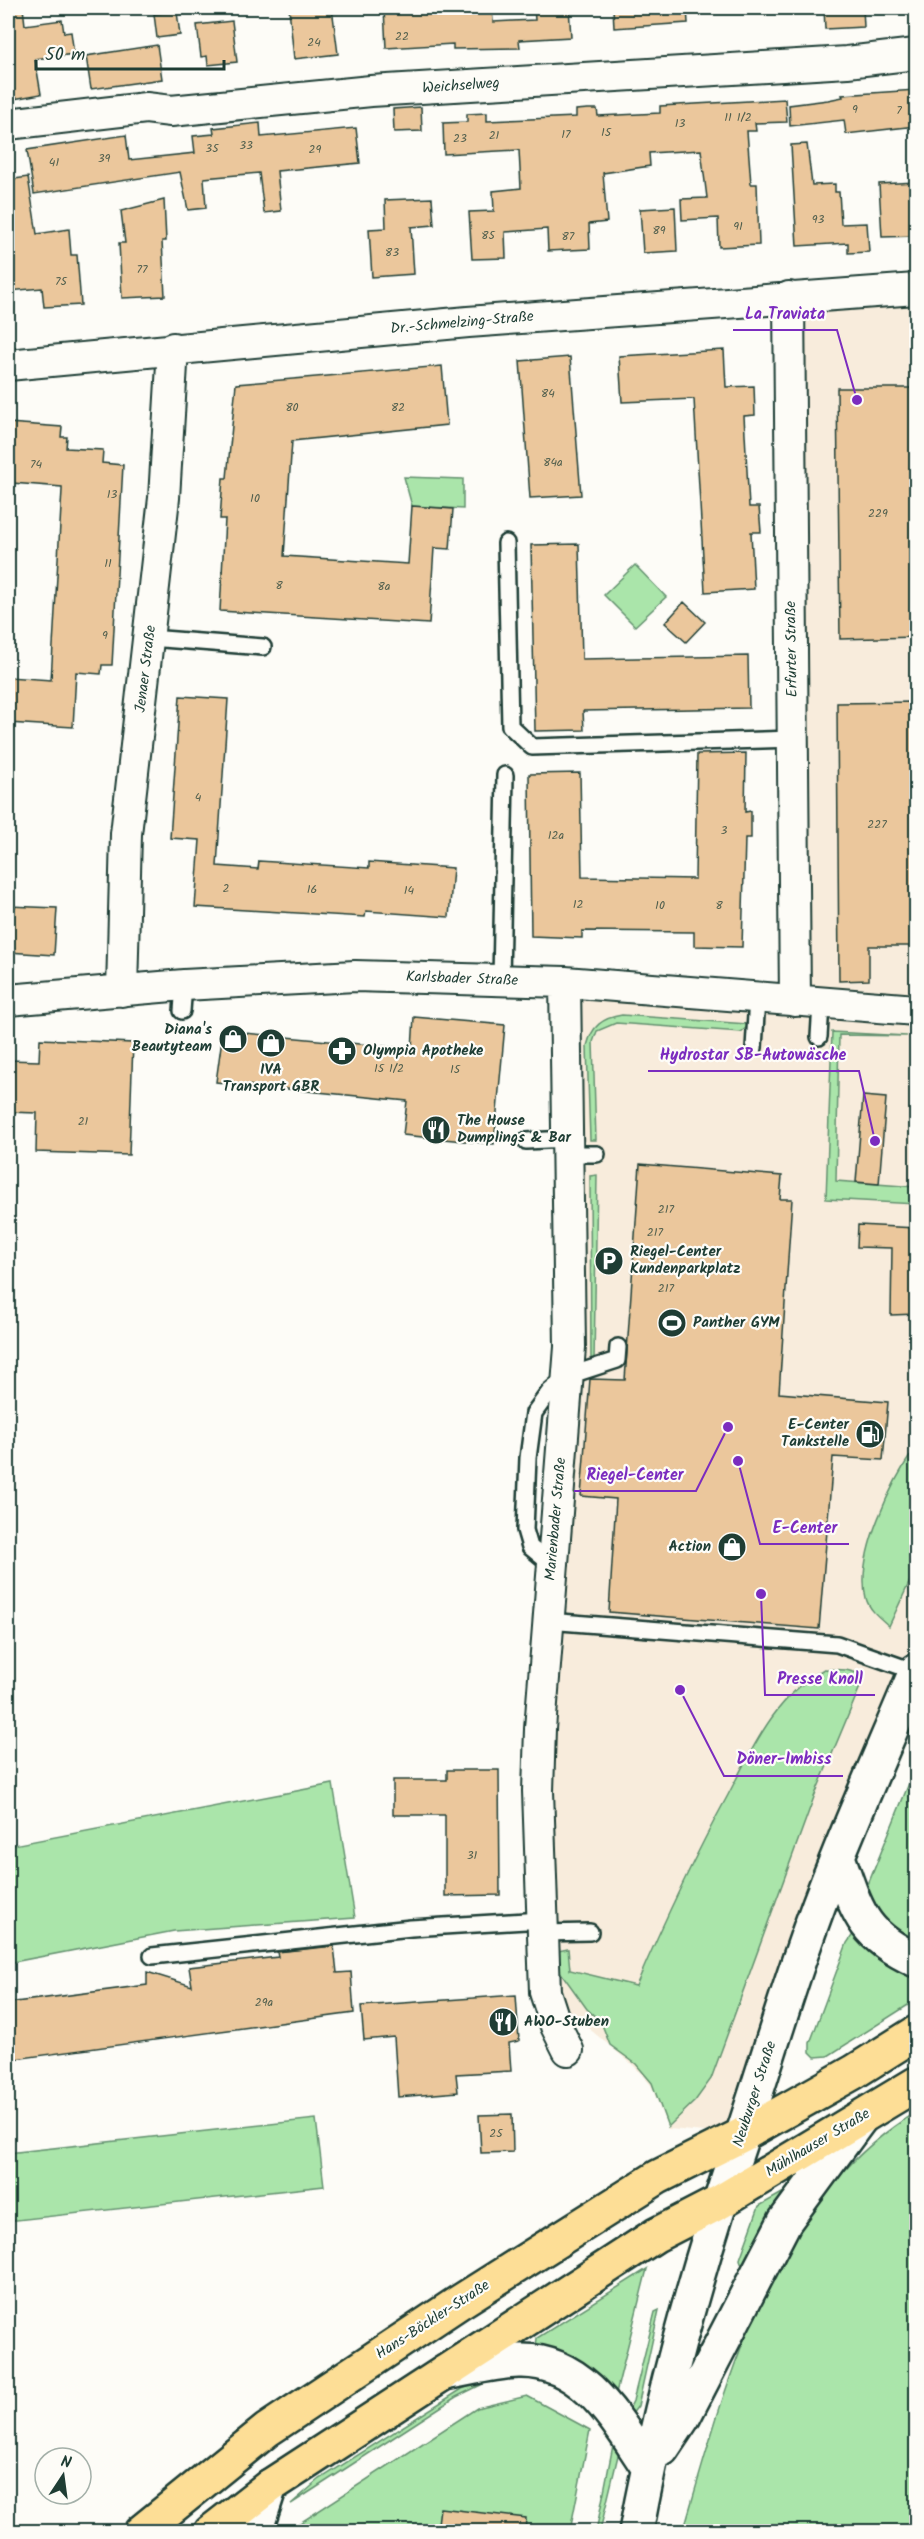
<svg xmlns="http://www.w3.org/2000/svg" width="924" height="2539" font-family="Kalam,sans-serif">
  <style>
    .built { fill: #f8ecdc }
    .green { fill: #aae5aa; stroke: #64916f; stroke-width: 1.5 }
    .building { fill: #ebc79c; stroke: #1f3d34; stroke-width: 1.5 }
    .lines { fill: none; stroke-linecap: round; stroke-linejoin: round }
    .service-casing { stroke: #1f3d34; stroke-width: 20 }
    .minor-casing { stroke: #1f3d34; stroke-width: 34 }
    .tertiary-casing { stroke: #1f3d34; stroke-width: 38 }
    .primary-casing { stroke: #1f3d34; stroke-width: 38 }
    .service { stroke: #fdfcf7; stroke-width: 15 }
    .minor { stroke: #fdfcf7; stroke-width: 30 }
    .tertiary { stroke: #fdfcf7; stroke-width: 33 }
    .primary { stroke: #fdde96; stroke-width: 33 }
    .labels { text-anchor: middle; dominant-baseline: central; stroke-width: 4.5; stroke-linejoin: round; paint-order: stroke }
    .number-label { font-size: 12px; fill: #52604e }
    .street-label { font-size: 15px; fill: #1f3d34; stroke: #fdfcf7 }
    .poi-label { font-size: 15px; font-weight: bold; fill: #1f3d34; stroke: #fdfcf7; text-anchor: start }
    .leader { fill: none; stroke: #7b2cbf; stroke-width: 2 }
    .callout-dot { fill: #7b2cbf; stroke: #fdfcf7; stroke-width: 2 }
    .callout-label { font-size: 16px; text-anchor: middle; font-weight: bold; fill: #7b2cbf; stroke: #fdfcf7; stroke-width: 4.5; stroke-linejoin: round; paint-order: stroke }
  </style>
  <rect width="100%" height="100%" fill="#fdfcf7"/>
  <filter id="ink" filterUnits="userSpaceOnUse"><feTurbulence type="fractalNoise" baseFrequency=".0167" numOctaves="2"/><feDisplacementMap in="SourceGraphic" scale="12" xChannelSelector="R" yChannelSelector="G"/><feConvolveMatrix kernelMatrix="1 2 1 2 8 2 1 2 1" color-interpolation-filters="sRGB"/></filter>
  <g filter="url(#ink)">
    <path class="built" d="M916,289V1671L742,2135L668,2129L651,2085L634,2066L545,1992L567,1390L565,982L795,1001L789,297Z"/>
    <path class="green" d="M404,477L463,479V509L412,506Z
      M635,565L666,597L635,626L604,595Z
      M622,1015L747,1024V1027L741,1032L616,1023L597,1031L593,1042L596,1140H590L587,1046C592,1026 602,1018 622,1015Z
      M832,1032L907,1036L839,1035L836,1181L916,1187V1204L826,1199Z
      M597,1175L594,1361L591,1359L590,1176Z
      M916,1447V1568L889,1626C880,1618 869,1610 866,1598C855,1555 892,1481 916,1447Z
      M824,1669L846,1670L865,1675L814,1797L711,2079L695,2101L668,2127L652,2083L636,2064L610,2045L601,2022L587,2009L559,1970L558,1951L568,1949L570,1970L636,1986C664,1921 694,1857 728,1795C753,1747 775,1697 824,1669Z
      M916,1766V1948L905,1943L867,1899V1887Z
      M333,1784L355,1918L174,1931L8,1963V1846Z
      M856,1930L916,1969V2000L828,2056L815,2057L810,2052V2043L847,1943Z
      M916,2112V2531L683,2532C727,2380 772,2199 916,2112Z
      M316,2119L324,2186L8,2221V2153Z
      M784,2192L785,2196L745,2262L741,2263L740,2259L759,2206Z
      M647,2269L616,2393L583,2364L536,2347L537,2338Z
      M659,2310L638,2406L632,2414L627,2413L633,2401L655,2312Z
      M535,2374L491,2380L456,2397L291,2504L320,2479L462,2389L489,2377Z
      M527,2396L590,2430L570,2531L286,2532L477,2408Z
      M615,2435L620,2447L600,2531L596,2532Z"/>
    <path class="building" d="M8,8H23L25,25L62,20L64,33L71,32L74,54L35,59L41,94L8,100Z
      M289,8H332L338,54L294,59Z
      M416,8H492L493,22L535,20L534,8H569L571,37L519,40L520,48L453,49V44L386,48L384,9Z
      M613,8H687L688,23L614,28Z
      M824,8H863L864,27L825,29Z
      M177,12L180,35L157,38L154,14Z
      M232,21L237,62L208,65L207,56L201,57L197,25Z
      M157,45L162,79L91,89L86,56Z
      M916,90V126L846,134L844,120L790,126L789,105L828,100L843,97L842,95Z
      M785,99L787,122L755,123L756,131H747L751,184H757L759,245L719,247L718,218L682,220L681,199L707,198L701,150L649,153L650,166L603,173L607,222L589,224L590,249L548,251L547,229L505,232L506,258L472,259L469,212L494,211L493,191L521,188L519,150L444,154L443,123L467,122V114L487,113V121L576,117V110L588,109H597L598,116L660,113V106Z
      M421,107L422,131L394,132L393,109Z
      M260,123L261,137L356,128L360,163L277,171L281,211L264,213L259,173L204,178L206,208L188,210L180,172L34,194L27,150L126,135L129,160L195,153L193,136L214,134L213,128Z
      M807,144L812,185L835,184V192H839L841,224L867,223L869,252L848,253V243L797,246L791,145Z
      M28,177L37,234L69,229L71,255H77L81,305L44,307L42,288L8,291V180Z
      M916,182V236L882,237L879,184Z
      M432,198L434,225L411,227L414,274L372,277L369,229L386,228L385,200Z
      M164,200L166,241H162L165,296L122,298L119,243H125L121,211Z
      M675,207L677,251L643,253L640,209Z
      M724,350L726,387L754,386L755,415L744,416L749,507H759L761,532H751L754,589L705,592L694,399L622,402L619,356Z
      M570,357L581,495L530,498L520,361Z
      M442,366L447,425L292,441L284,556L408,564L412,506L453,509L450,549L434,548L429,624L220,611L225,519H220L223,478H227L236,384Z
      M837,388H916V637L840,639Z
      M8,423L62,427L61,437H67L66,448L103,450L102,463L123,465L112,665H102L101,674L76,672L73,727L8,723V677L51,680L62,490V487L12,483V479H8Z
      M579,544L582,659L748,656L749,708L583,711L584,730L535,731L531,545Z
      M684,602L705,622L686,642L665,623Z
      M180,696L228,699L217,866L258,869L259,861L369,868V862L453,868L449,917L366,911L365,917L195,907L200,840L170,838Z
      M916,702V946H869V980L839,981L837,703Z
      M746,753L745,812L751,811V838H745L742,947L694,946V932L582,931V938L531,936L529,774L580,773L582,877L695,879L697,754Z
      M8,906L57,908L54,955L8,952Z
      M414,1017L505,1025L494,1144L403,1135L407,1101L216,1082L223,1031L412,1049Z
      M40,1039L133,1043L129,1155L36,1152L37,1113L8,1112V1060L39,1061Z
      M863,1096L886,1098L879,1184L856,1182Z
      M640,1164L782,1176L780,1199H792L779,1393L888,1402L883,1460L833,1457L819,1629L609,1612L616,1499L581,1496L590,1379L625,1380Z
      M858,1225L916,1228V1314L891,1315L892,1248L857,1247Z
      M447,1770H499L500,1895L445,1896V1815H393V1780H447Z
      M334,1946L337,1973L351,1972L354,2013L8,2060V2003L147,1985V1972L192,1986L189,1967L278,1957L277,1952Z
      M516,1995L519,2041L509,2043L511,2071L456,2074L458,2092L398,2097L394,2037L364,2040L361,2006Z
      M512,2114L513,2152L481,2153L479,2115Z
      M440,2508L526,2518L525,2532H437Z"/>
    <g class="lines">
      <g class="service-casing">
        <path id="service" d="M506,543L510,726L532,747L793,739
          M150,638L263,647
          M501,980L505,775
          M182,1011L184,985
          M819,1037L821,1004
          M754,1048L757,998
          M526,1141L568,1139
          M568,1154H597
          M553,1566L530,1547L525,1530L528,1458L534,1413L550,1391L568,1376L617,1360L618,1347
          M548,1621L837,1644L916,1672
          M543,1933L590,1932
          M152,1956L411,1928L543,1920"/>
      </g>
      <g class="minor-casing">
        <path id="minor" d="M8,124L146,108L171,111L371,91L847,62L916,54
          M789,297L795,1001
          M8,365L468,322L916,289
          M565,982L570,1347L540,1729L538,1791L545,1992L556,2026L568,2050
          M122,991L126,834L164,498L173,348
          M8,1000L184,985L355,976L565,982L916,1010"/>
      </g>
      <g class="tertiary-casing">
        <path id="tertiary" d="M838,1857C857,1910 861,1935 916,1960
          M444,2373C468,2369 494,2362 518,2361C583,2358 617,2421 648,2467
          M662,2449L684,2416L785,2221L860,2119
          M255,2532L270,2486
          M636,2532C661,2397 698,2265 742,2136C773,2042 800,1947 838,1856C863,1794 890,1733 916,1671"/>
      </g>
      <g class="primary-casing">
        <path id="primary" d="M141,2532L267,2430L458,2303L658,2177L742,2135L854,2072L916,2033
          M211,2532L270,2486L656,2235L720,2202L916,2084"/>
      </g>
      <use href="#service" class="service"/>
      <use href="#minor" class="minor"/>
      <use href="#tertiary" class="tertiary"/>
      <use href="#primary" class="primary"/>
    </g>
  </g>
  <defs>
    <g id="shop-disc" transform="scale(1.5)"><circle r="9.5" fill="#1f3d34" stroke="#fdfcf7"/><path d="M-5-2.5h2.3a2.7 3.5 0 0 1 5.4 0H5L5.5 6h-11ZM-1.5-2.5h3a1.5 2.3 0 0 0-3 0Z" fill="#fff"/></g>
    <g id="pharmacy-disc" transform="scale(1.5)"><circle r="9.5" fill="#1f3d34" stroke="#fdfcf7"/><path d="M-2-6h4v4h4v4h-4v4h-4v-4h-4v-4h4Z" fill="#fff"/></g>
    <g id="restaurant-disc" transform="scale(1.5)"><circle r="9.5" fill="#1f3d34" stroke="#fdfcf7"/><path d="M-5-6h1v4h1v-4h1v4h1v-4h1v5L-1.5 .5V6h-2V.5L-5-1ZM5-6V6H3V1.5H1.5Q1.5-4 5-6Z" fill="#fff"/></g>
    <g id="parking-disc" transform="scale(1.5)"><circle r="9.5" fill="#1f3d34" stroke="#fdfcf7"/><path d="M-3.5-5.5H1a3.5 3.5 0 0 1 0 7H-1V5.5H-3.5ZM-1-3.4V-.6H.8a1.4 1.4 0 0 0 0-2.8Z" fill="#fff"/></g>
    <g id="stadium-disc" transform="scale(1.5)"><circle r="9.5" fill="#1f3d34" stroke="#fdfcf7"/><path d="M0-5a6.5 5 0 1 0 0 10a6.5 5 0 1 0 0-10ZM-3.5-1.8h7v3.6h-7Z" fill="#fff"/></g>
    <g id="fuel-disc" transform="scale(1.5)"><circle r="9.5" fill="#1f3d34" stroke="#fdfcf7"/><path d="M-5.5-6h7V0h2V4h1.3V-2.5L3-4.5l.8-.8L6-3V5H2.5V1h-1V6h-7ZM-4.2-4.7v3.2H.2V-4.7Z" fill="#fff"/></g>
  </defs>
  <g fill-rule="evenodd">
    <use href="#shop-disc" x="233" y="1039"/>
    <use href="#shop-disc" x="271" y="1043"/>
    <use href="#pharmacy-disc" x="342" y="1051"/>
    <use href="#restaurant-disc" x="436" y="1130"/>
    <use href="#parking-disc" x="609" y="1261"/>
    <use href="#stadium-disc" x="672" y="1323"/>
    <use href="#fuel-disc" x="870" y="1434"/>
    <use href="#shop-disc" x="732" y="1547"/>
    <use href="#restaurant-disc" x="503" y="2022"/>
  </g>
  <g class="labels">
    <g class="number-label">
      <text x="402" y="36">22</text>
      <text x="314" y="42">24</text>
      <text x="855" y="109">9</text>
      <text x="899" y="110">7</text>
      <text x="738" y="117">11 1/2</text>
      <text x="680" y="123">13</text>
      <text x="606" y="132">15</text>
      <text x="566" y="134">17</text>
      <text x="494" y="135">21</text>
      <text x="460" y="138">23</text>
      <text x="246" y="145">33</text>
      <text x="212" y="148">35</text>
      <text x="315" y="149">29</text>
      <text x="104" y="158">39</text>
      <text x="54" y="162">41</text>
      <text x="818" y="219">93</text>
      <text x="738" y="226">91</text>
      <text x="659" y="230">89</text>
      <text x="488" y="235">85</text>
      <text x="568" y="236">87</text>
      <text x="392" y="252">83</text>
      <text x="142" y="269">77</text>
      <text x="61" y="281">75</text>
      <text x="548" y="393">84</text>
      <text x="292" y="407">80</text>
      <text x="398" y="407">82</text>
      <text x="553" y="462">84a</text>
      <text x="36" y="464">74</text>
      <text x="112" y="494">13</text>
      <text x="255" y="498">10</text>
      <text x="878" y="513">229</text>
      <text x="108" y="563">11</text>
      <text x="279" y="585">8</text>
      <text x="384" y="586">8a</text>
      <text x="105" y="635">9</text>
      <text x="198" y="797">4</text>
      <text x="877" y="824">227</text>
      <text x="724" y="830">3</text>
      <text x="556" y="835">12a</text>
      <text x="226" y="888">2</text>
      <text x="312" y="889">16</text>
      <text x="409" y="890">14</text>
      <text x="578" y="904">12</text>
      <text x="660" y="905">10</text>
      <text x="719" y="905">8</text>
      <text x="389" y="1068">15 1/2</text>
      <text x="455" y="1069">15</text>
      <text x="83" y="1121">21</text>
      <text x="666" y="1209">217</text>
      <text x="655" y="1232">217</text>
      <text x="666" y="1288">217</text>
      <text x="472" y="1855">31</text>
      <text x="264" y="2002">29a</text>
      <text x="496" y="2133">25</text>
    </g>
    <g class="street-label">
      <text transform="translate(461 86) rotate(-4)">Weichselweg</text>
      <text transform="translate(462 323) rotate(-5)">Dr.-Schmelzing-Straße</text>
      <text transform="translate(792 649) rotate(-91)">Erfurter Straße</text>
      <text transform="translate(146 669) rotate(-83)">Jenaer Straße</text>
      <text transform="translate(462 979) rotate(2)">Karlsbader Straße</text>
      <text transform="translate(556 1519) rotate(-85)">Marienbader Straße</text>
      <text transform="translate(755 2094) rotate(-72)">Neuburger Straße</text>
      <text transform="translate(818 2143) rotate(-31)">Mühlhauser Straße</text>
      <text transform="translate(433 2320) rotate(-33)">Hans-Böckler-Straße</text>
    </g>
    <g class="poi-label">
      <text x="212" y="1030" text-anchor="end">Diana's<tspan x="212" dy="17">Beautyteam</tspan></text>
      <text x="363" y="1051">Olympia Apotheke</text>
      <text x="271" y="1070" text-anchor="middle">IVA<tspan x="271" dy="17">Transport GBR</tspan></text>
      <text x="457" y="1121">The House<tspan x="457" dy="17">Dumplings &amp; Bar</tspan></text>
      <text x="630" y="1252">Riegel-Center<tspan x="630" dy="17">Kundenparkplatz</tspan></text>
      <text x="693" y="1323">Panther GYM</text>
      <text x="849" y="1425" text-anchor="end">E-Center<tspan x="849" dy="17">Tankstelle</tspan></text>
      <text x="711" y="1547" text-anchor="end">Action</text>
      <text x="524" y="2022">AWO-Stuben</text>
    </g>
  </g>
  <path class="leader" d="M857 400L837 330H733M875 1141L859 1071H648M728 1427L696 1491H574M738 1461L760 1544H849M761 1594L765 1695H875M680 1690L724 1776H843"/>
  <g class="callout-dot">
    <circle cx="857" cy="400" r="6"/>
    <circle cx="875" cy="1141" r="6"/>
    <circle cx="728" cy="1427" r="6"/>
    <circle cx="738" cy="1461" r="6"/>
    <circle cx="761" cy="1594" r="6"/>
    <circle cx="680" cy="1690" r="6"/>
  </g>
  <g class="callout-label">
    <text x="785" y="319">La Traviata</text>
    <text x="753" y="1060">Hydrostar SB-Autowäsche</text>
    <text x="635" y="1480">Riegel-Center</text>
    <text x="805" y="1533">E-Center</text>
    <text x="820" y="1684">Presse Knoll</text>
    <text x="784" y="1764">Döner-Imbiss</text>
  </g>
  <rect width="924" height="2539" fill="none" stroke="#fdfcf7" stroke-width="30"/>
  <rect x="15" y="15" width="894" height="2509" fill="none" stroke="#1f3d34" stroke-width="2" filter="url(#ink)"/>
  <g transform="translate(63 2476) rotate(13)"><circle r="28" fill="#fdfcf7" stroke="#a4b0a9" stroke-width="1.5"/>
  <path d="M0-4.5L10 22L0 15L-10 22Z" fill="#1f3d34"/>
  <text y="-9" font-size="16" font-weight="bold" text-anchor="middle" fill="#1f3d34">N</text>
  </g>
  <path d="M36 60v9h188v-9" fill="none" stroke="#1f3d34" stroke-width="3"/>
  <text x="45" y="60" font-size="18" fill="#1f3d34" stroke="#fdfcf7" stroke-width="4.5" paint-order="stroke">50 m</text>
</svg>
